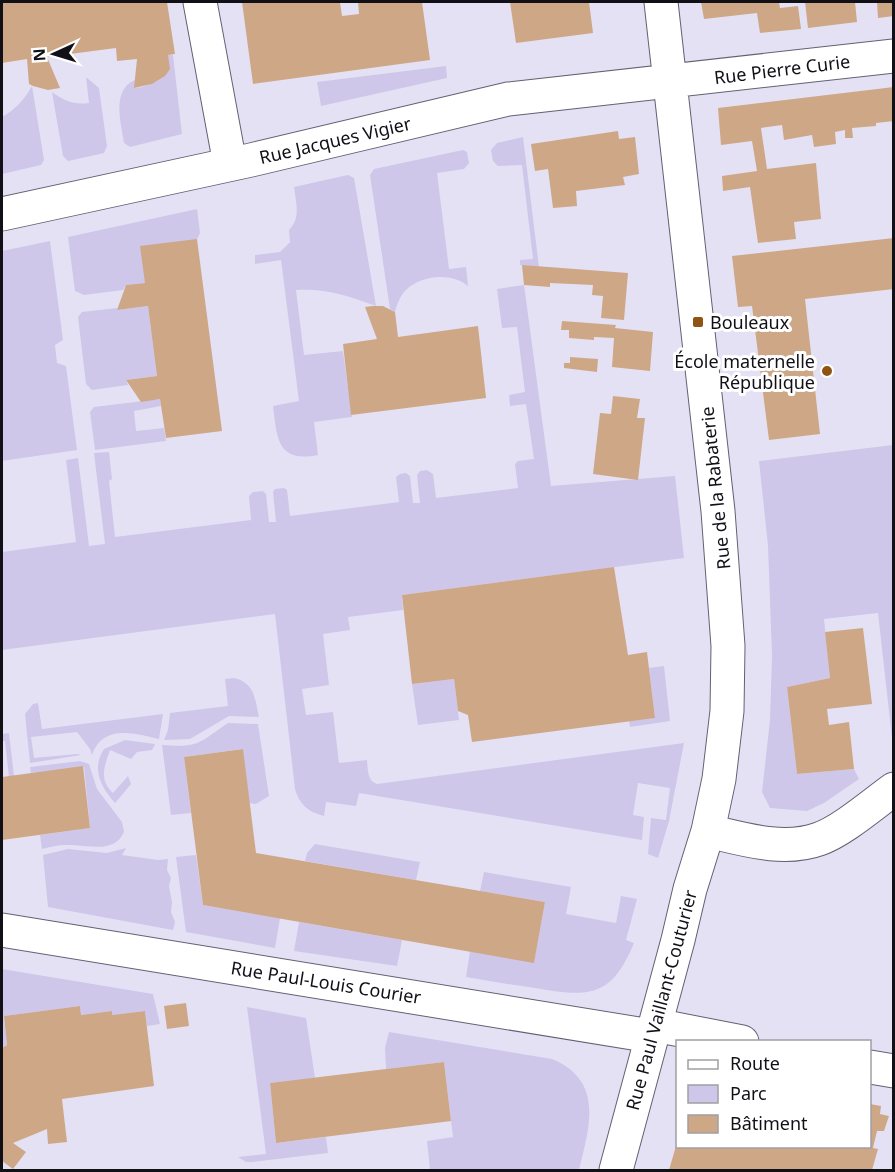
<svg xmlns="http://www.w3.org/2000/svg" width="895" height="1172" font-family="'Noto Sans',sans-serif">
  <style>
    .green { fill: #cec7e9 }
    .building { fill: #cea787 }
    .lines { fill: none; stroke-linecap: round; stroke-linejoin: round }
    .street-casing { stroke: #646072; stroke-width: 35 }
    .street { stroke: #fff; stroke-width: 33 }
    .poi-dot { fill: #8f5312; stroke: #fff; stroke-width: 2 }
    .labels { text-anchor: middle; dominant-baseline: central; stroke-width: 6; stroke-linejoin: round; paint-order: stroke }
    .street-label { font-size: 18px; fill: #121017; stroke: #fff }
    .poi-label { font-size: 18px; fill: #121017; stroke: #fff; text-anchor: start }
  </style>
  <rect width="100%" height="100%" fill="#e5e1f5"/>
  <path class="green" d="M168,55H173L182,134L130,147L124,143C121,123 111,90 135,80V88C147,87 155,83 164,76Z
    M446,66L447,78L321,106L317,82Z
    M86,77L99,88L107,146L104,153L68,161L63,156L52,92C65,101 73,105 89,103Z
    M32,86L44,160L41,165L2,174V117C16,109 24,100 32,86Z
    M523,137L539,267L520,265V260L533,259L522,165L498,166L493,161L491,150L497,143Z
    M463,150L467,152L469,163L464,169L437,173L449,269L466,267L468,286C452,272 421,275 406,290C400,296 397,304 395,312L390,309L370,175L374,169Z
    M348,175L354,178L376,306C349,296 325,288 296,290L304,355L343,351L352,417L314,422L318,455C277,463 277,438 273,406L299,401L281,260L255,264V255L280,252L290,242L289,230C301,218 296,203 294,187Z
    M197,209L200,233L197,239L145,283L126,285L123,290L84,295L75,291L68,237Z
    M50,241L63,340L55,345L57,363L66,366L77,450L2,461V251Z
    M524,285L551,486L675,476L684,558L402,595L403,610L348,617L350,630L323,634L329,685L302,689L306,715L333,712L339,763L367,760C368,769 367,781 377,784L684,743L669,821L658,858L648,854L651,818L666,820L670,788L638,783L633,815L644,817L642,840L359,793L356,806L326,802L324,816C308,812 299,804 295,789L275,614L2,650V552L76,542L66,460L78,458L89,546L105,544L94,453L109,452L112,479L109,481L115,537L251,520L249,496L253,492L263,491L266,494L269,522H276L273,492L275,489L284,488L287,490L290,516L399,502L396,477L400,474L406,473L410,476L413,503H420L417,475L420,471L427,470L433,474L436,498L518,488L515,464L518,461L534,459L526,404L510,406L509,395L525,392L517,327L502,328L497,289Z
    M148,306L157,376L126,380L128,385L92,390L86,384L78,317L82,312L117,308V310Z
    M160,399L161,406L134,411L136,431L164,428L166,441L95,450L90,412L94,407Z
    M893,445V747L878,613L824,619L830,678L787,687L797,774L854,769L859,779L824,803L807,811L770,808L762,792L770,720L772,656L768,546L759,461Z
    M664,666L670,721L630,727L629,721L655,718L649,668Z
    M234,678C255,683 255,699 259,717L229,716L190,739L164,740L168,730L170,713L228,706L225,679Z
    M454,679L459,720L418,725L412,684Z
    M38,703L42,729L163,714L159,739C134,733 103,724 92,755L90,749L77,732L31,737L34,758L77,754L81,755L30,763L25,714L33,704Z
    M228,723L258,724L269,796L256,804L249,803L242,749L184,757L191,813L171,815L162,745C200,748 198,743 228,723Z
    M9,733L14,776L9,777L5,741H2V734Z
    M125,740L155,744L152,750L137,752L131,759L110,750C104,767 99,780 113,793L128,776L131,784L115,803C101,787 91,769 104,749Z
    M80,761L89,764L97,789L122,822L124,832C114,855 86,844 66,845C58,845 50,847 42,849L40,835L90,828L84,767L31,773L30,767Z
    M315,844L420,862L416,880L305,861L307,853Z
    M126,848L122,855L158,860L168,859L167,870L171,878L169,886L172,902L171,912L175,922L173,930L48,907L43,855L68,849L107,853Z
    M196,855L203,905L280,918L275,948L186,932L176,857Z
    M484,872L571,887L566,914L616,923L621,896L637,899L626,940L634,943C611,999 588,997 535,988C512,985 489,981 466,977L470,951L534,962L545,902L480,891Z
    M299,922L402,940L397,966L294,951Z
    M2,969L153,994L160,1024L147,1026L145,1011L112,1015V1011L81,1015L80,1006L4,1016L7,1045L2,1048Z
    M247,1007L306,1018L315,1078L270,1083L276,1143L326,1137L328,1153L252,1162H246L238,1157L266,1154Z
    M389,1032L552,1059C605,1081 589,1128 579,1170H430L427,1141L453,1137L444,1062L386,1069L385,1048Z"/>
  <path class="building" d="M2,2H167L175,54L168,55L170,69L165,76L152,84L134,88L137,59L117,61L116,48L47,57L60,88L48,90L33,86L29,84L27,59L2,63Z
    M242,2H340L342,16L359,14L358,2H422L430,60L253,84Z
    M510,2H589L593,33L516,43Z
    M701,2H779L780,8L798,6L801,29L760,33L757,13L704,19Z
    M805,2H855L857,22L808,28Z
    M877,2H894V16L878,18Z
    M894,87V121L876,123V126L852,128L853,138H845V130L835,132L836,144L814,147L812,135L784,140L782,125L761,128L767,169L816,163L821,219L794,222L796,239L758,243L750,187L723,191L722,176L757,171L752,141L721,145L718,108Z
    M618,131L619,139L635,137L639,174L623,177L625,185L576,191L577,206L553,208L548,169L535,171L531,144Z
    M894,238V289L805,299L820,434L769,440L752,306L738,307L732,256Z
    M197,239L222,431L166,438L160,399L141,402L126,380L157,376L148,306L117,310L126,285L145,283L140,246Z
    M522,265L628,273L624,320L601,318L603,296L592,295L593,285L550,283V287L524,285Z
    M372,306H383L395,312L398,337L478,326L486,398L351,415L343,344L377,339L365,307Z
    M562,321L616,325L615,328L653,332L650,371L612,367L614,338L594,337V340L569,338V330H561Z
    M570,357L598,359L597,372L564,368V363H570Z
    M613,396L640,399L637,418H645L638,480L593,474L600,413L611,414Z
    M614,567L628,655L647,652L655,718L472,742L468,715L458,711L454,679L412,684L402,595Z
    M863,628L872,704L827,709L829,725L849,722L854,769L797,774L787,687L830,678L825,632Z
    M243,749L256,853L545,902L534,963L203,905L184,757Z
    M83,766L90,828L2,840V777Z
    M186,1003L189,1026L167,1029L164,1006Z
    M80,1006L81,1015L112,1011V1015L145,1011L154,1086L62,1099L67,1142L48,1144L47,1129L13,1143L26,1152L13,1169L2,1161V1048L7,1045L4,1016Z
    M444,1062L451,1121L276,1143L270,1083Z
    M870,1104L881,1106L880,1114L889,1116L884,1131H877L873,1148L878,1149L872,1170H669L676,1146H870Z"/>
  <g class="lines">
    <g class="street-casing">
      <path id="street" d="M200,2L230,164
        M2,214L251,160L508,99L894,56
        M708,831C743,839 783,852 819,839C842,831 873,804 894,789
        M2,930L651,1036
        M655,1025L742,1042
        M870,1067L894,1071
        M616,1170L678,940L690,889L708,831L719,779L727,711L728,646L718,511L661,2"/>
    </g>
    <use href="#street" class="street"/>
  </g>
  <g class="poi-dot">
    <rect x="692" y="316" width="12" height="12" rx="3"/>
    <circle cx="827" cy="371" r="6"/>
  </g>
  <g class="labels">
    <g class="street-label">
      <text transform="translate(782 69) rotate(-7)">Rue Pierre Curie</text>
      <text transform="translate(335 140) rotate(-13)">Rue Jacques Vigier</text>
      <text transform="translate(715 488) rotate(-96)">Rue de la Rabaterie</text>
      <text transform="translate(326 982) rotate(9)">Rue Paul-Louis Courier</text>
      <text transform="translate(661 1000) rotate(-75)">Rue Paul Vaillant-Couturier</text>
    </g>
    <g class="poi-label">
      <text x="710" y="322">Bouleaux</text>
      <text x="815" y="361" text-anchor="end">École maternelle<tspan x="815" dy="21">République</tspan></text>
    </g>
  </g>
  <rect width="895" height="1172" fill="none" stroke="#121017" stroke-width="6"/>
  <rect x="676" y="1040" width="195" height="108" fill="#ffffff" stroke="#a09fa2" stroke-width="1.5"/>
  <rect x="688" y="1060" width="30" height="9" fill="#ffffff" stroke="#a09fa2" stroke-width="1.5"/>
  <text x="730" y="1070" font-size="18" fill="#121017">Route</text>
  <rect x="688" y="1085" width="30" height="18" fill="#cec7e9" stroke="#a09fa2" stroke-width="1.5"/>
  <text x="730" y="1100" font-size="18" fill="#121017">Parc</text>
  <rect x="688" y="1115" width="30" height="18" fill="#cea787" stroke="#a09fa2" stroke-width="1.5"/>
  <text x="730" y="1130" font-size="18" fill="#121017">Bâtiment</text>
  <g transform="translate(54 54) rotate(266)" stroke="#ffffff" stroke-width="4.5" paint-order="stroke">
  <path d="M0-4.5L10 22L0 15L-10 22Z" fill="#121017"/>
  <text y="-9" font-size="16" font-weight="bold" text-anchor="middle" fill="#121017">N</text>
  </g>
</svg>
